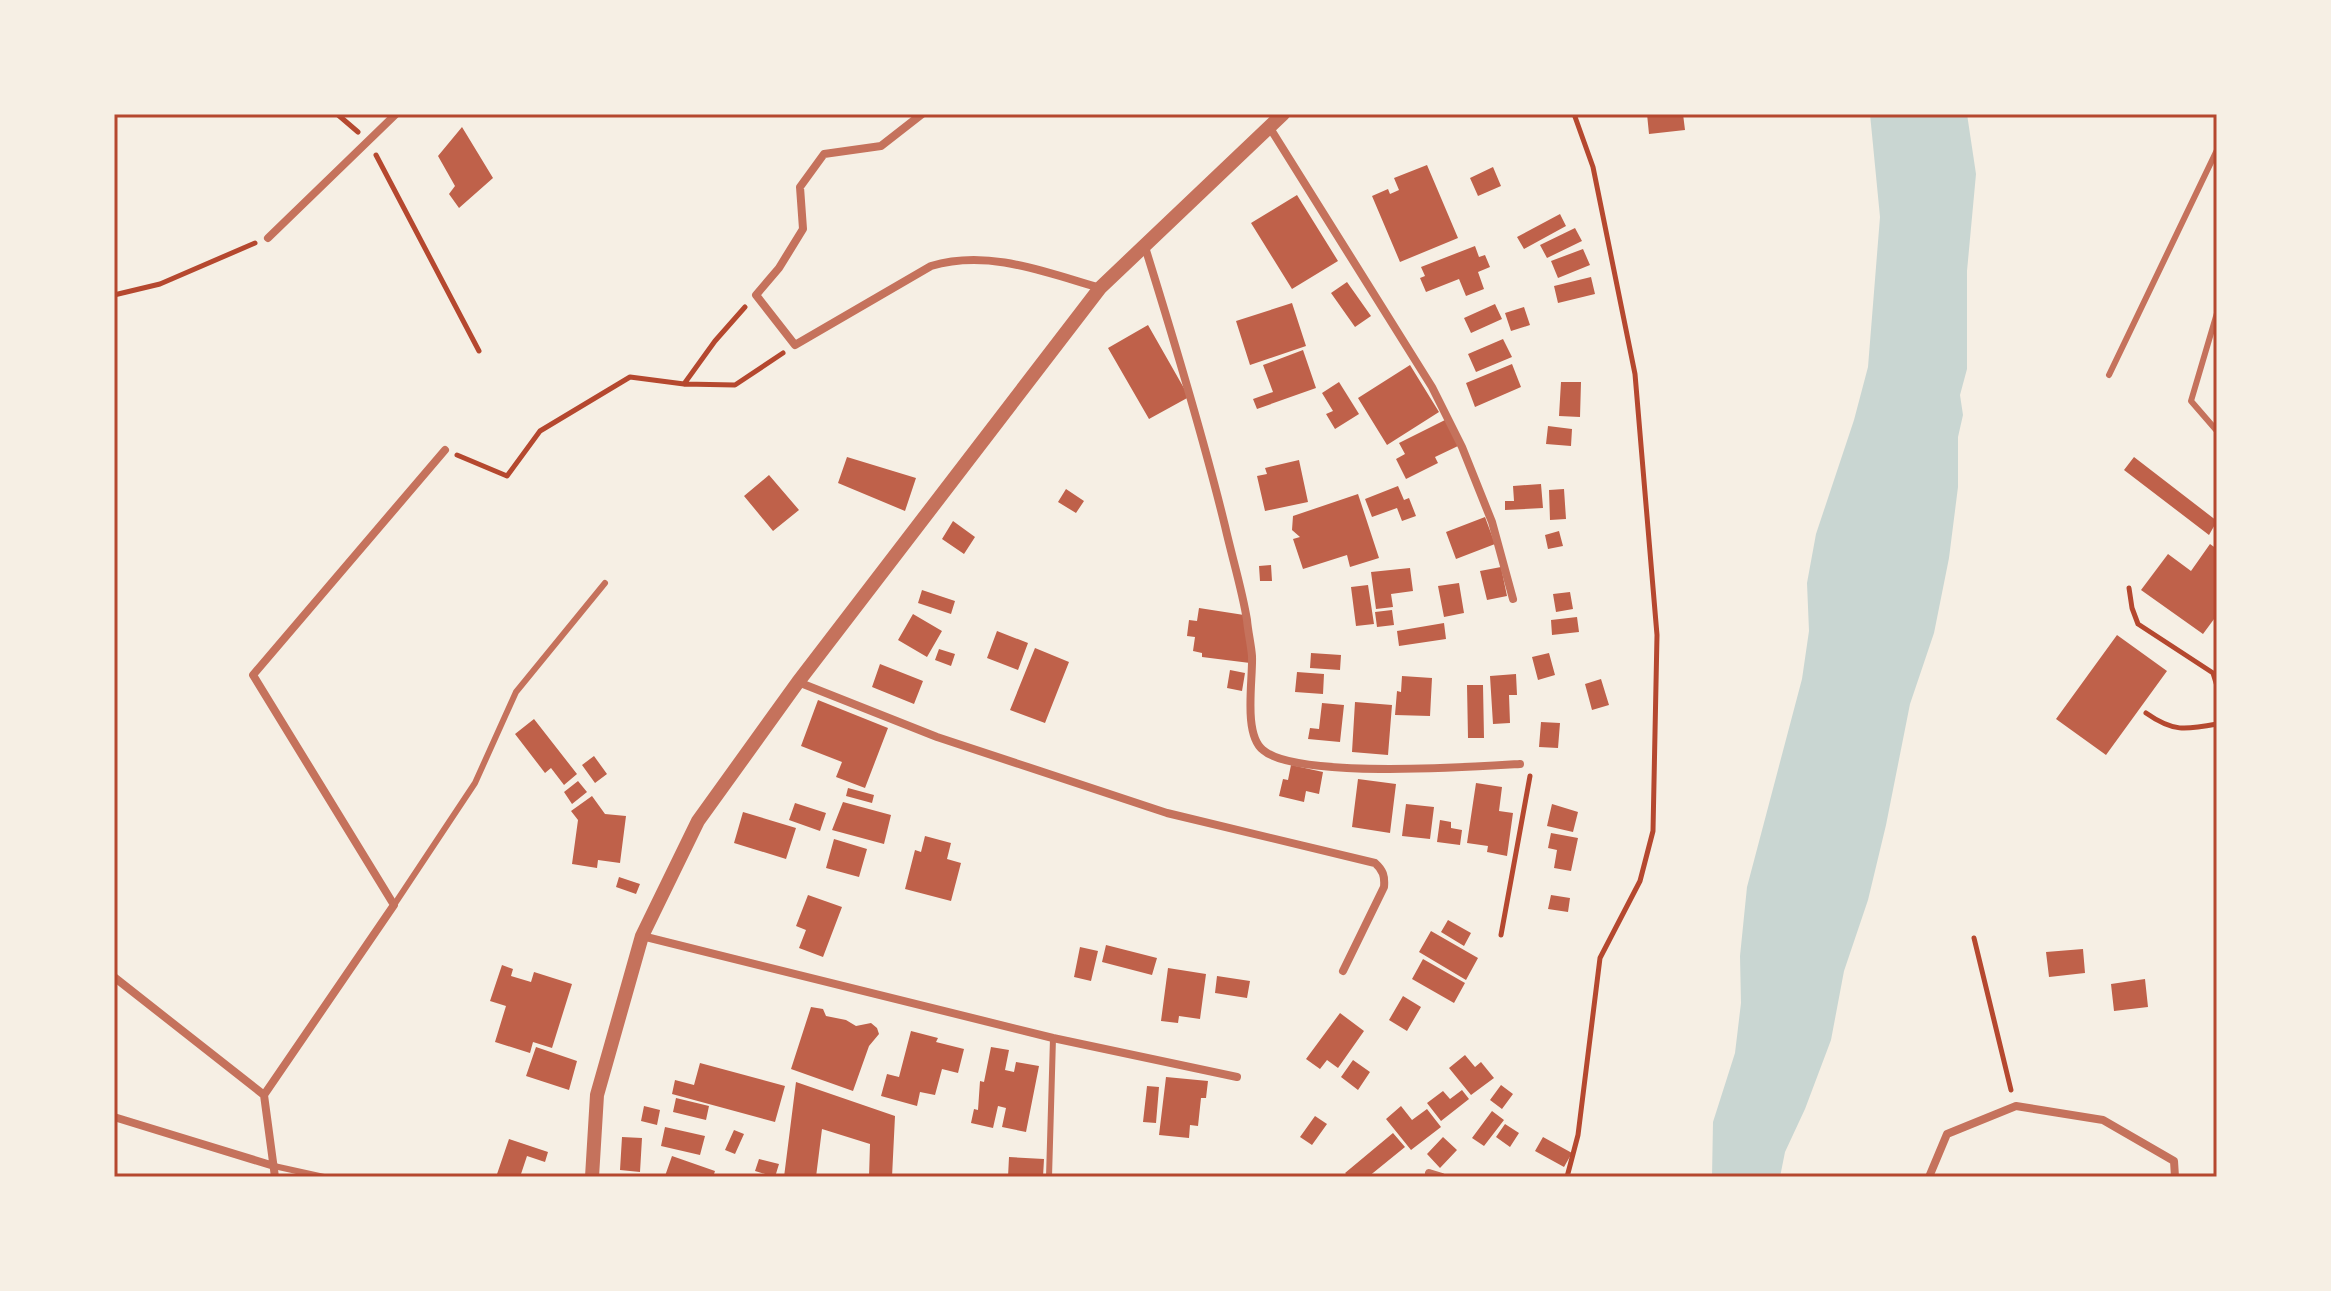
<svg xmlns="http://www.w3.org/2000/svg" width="2331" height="1291" font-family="Karla,sans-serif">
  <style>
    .water { fill: #c9d6d2 }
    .building { fill: #bf614a }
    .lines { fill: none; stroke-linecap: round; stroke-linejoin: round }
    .path { stroke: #b5482f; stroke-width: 5 }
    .service { stroke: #c5725c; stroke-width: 6 }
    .minor { stroke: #c5725c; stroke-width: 8 }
    .tertiary { stroke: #c5725c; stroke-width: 14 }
    .neatline { fill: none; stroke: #b5482f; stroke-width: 3 }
  </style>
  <rect width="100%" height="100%" fill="#f6efe4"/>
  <path class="water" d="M1870,114H1967L1976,174L1967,271V369L1960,395L1963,415L1958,437V487L1949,558L1934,633L1910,704L1886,825L1868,900L1844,971L1831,1040L1805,1109L1785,1152L1780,1177H1712L1713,1122L1735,1053L1741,1003L1740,956L1747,887L1802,679L1809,631L1807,583L1816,534L1854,420L1868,367L1880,217Z"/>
  <path class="building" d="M1647,114H1683L1685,130L1649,134Z
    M462,127L493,178L459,208L449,194L455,186L438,156Z
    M1427,165L1458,238L1400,262L1372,196L1388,189L1390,194L1399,190L1394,178Z
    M1493,167L1501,186L1478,196L1470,178Z
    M1297,195L1338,261L1292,289L1251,223Z
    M1560,214L1566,226L1524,249L1517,237Z
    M1575,228L1582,241L1547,258L1540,245Z
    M1475,246L1479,257L1485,255L1490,267L1478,272L1484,289L1466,296L1459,279L1426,292L1420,278L1425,276L1421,267Z
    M1583,249L1590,265L1558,278L1551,261Z
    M1591,277L1595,294L1558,303L1554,286Z
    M1347,282L1371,316L1355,327L1331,293Z
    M1292,303L1306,346L1250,365L1236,321Z
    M1495,304L1502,319L1471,333L1464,318Z
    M1524,307L1530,325L1511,331L1505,313Z
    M1148,325L1189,397L1149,419L1108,348Z
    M1503,339L1512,357L1476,372L1468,354Z
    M1303,350L1316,388L1257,409L1253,399L1273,392L1263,365Z
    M1512,364L1521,387L1475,407L1466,383Z
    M1410,365L1439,412L1387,445L1358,398Z
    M1339,382L1359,414L1335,429L1326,414L1333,411L1322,393Z
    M1561,382H1581L1580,417L1559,416Z
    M1445,420L1458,446L1435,457L1438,463L1406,479L1396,459L1405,454L1399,443Z
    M1548,426L1572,429L1571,446L1546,444Z
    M847,457L916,478L905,511L838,483Z
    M2134,457L2217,521L2209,535L2124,470Z
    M1299,460L1308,502L1265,511L1257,476L1267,474L1265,468Z
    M769,475L799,510L773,531L744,496Z
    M1541,484L1543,508L1505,510V501H1514L1513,486Z
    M1398,486L1404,500L1409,498L1416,516L1402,521L1397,508L1372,517L1365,499Z
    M1066,489L1084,501L1076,513L1058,502Z
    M1564,489L1566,519L1550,520L1549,490Z
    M1358,494L1379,558L1350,567L1347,555L1303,569L1293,539L1300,537L1292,530L1293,516Z
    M1485,517L1495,544L1456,559L1446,532Z
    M953,521L975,537L964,554L942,539Z
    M1559,531L1563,546L1548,549L1545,535Z
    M2210,544L2217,549V615L2203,634L2141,590L2168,554L2191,571Z
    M1271,565L1272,581H1260L1259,566Z
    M1501,567L1507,596L1487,600L1480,571Z
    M1410,568L1413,591L1391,594L1393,607L1376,609L1371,572Z
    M1459,583L1464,613L1444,617L1438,586Z
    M1368,585L1374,624L1356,626L1351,587Z
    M922,590L955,601L951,614L918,603Z
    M1570,592L1573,609L1556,612L1553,594Z
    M1199,608L1244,615L1250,663L1202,657V653L1193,651L1195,637L1187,636L1189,620L1197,621Z
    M1392,610L1394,625L1377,627L1375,612Z
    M913,614L942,631L927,657L898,640Z
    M1577,617L1579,632L1552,635L1551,620Z
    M1444,623L1446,639L1399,646L1397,631Z
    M997,631L1028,643L1018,670L987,658Z
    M2117,635L2167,671L2106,755L2056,719Z
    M1035,648L1069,662L1045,723L1010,710Z
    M939,649L955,654L951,666L935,660Z
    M1311,653L1341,655L1340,670L1310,668Z
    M1549,653L1555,675L1538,680L1532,657Z
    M880,664L923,681L914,704L872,687Z
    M1230,670L1245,673L1242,691L1227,688Z
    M1297,672L1324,674L1323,694L1295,692Z
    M1516,674L1517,695H1509L1510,723L1493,724L1490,676Z
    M1402,676L1432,678L1430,716L1395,715L1397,691L1401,692Z
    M1601,679L1609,705L1592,710L1585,684Z
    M1467,685H1483L1484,738H1468Z
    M818,700L888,728L865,788L836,777L842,762L801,746Z
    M1355,702L1392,705L1388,755L1352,752Z
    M1322,703L1344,705L1340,742L1308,739L1310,728L1319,729Z
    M534,719L577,774L564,785L551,768L545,773L515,734Z
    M1541,722L1560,723L1558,748L1539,747Z
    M594,756L607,774L595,783L582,765Z
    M1291,765L1323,772L1319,794L1306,791L1304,802L1279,796L1283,779L1288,780Z
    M1358,779L1396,784L1390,833L1352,827Z
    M578,781L587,792L572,804L564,792Z
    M1476,783L1502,787L1499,811L1513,813L1507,856L1487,852L1488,846L1467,843Z
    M848,788L874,795L872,803L846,796Z
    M592,796L605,814L626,816L620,863L598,860L597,868L572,864L578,820L571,811Z
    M843,802L891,815L884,844L832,830Z
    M795,803L826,813L820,831L789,820Z
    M1406,804L1434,807L1430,839L1402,836Z
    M1552,804L1578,812L1573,832L1547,826Z
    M743,812L796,828L786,859L734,843Z
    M1440,820L1451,822V828L1462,830L1460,845L1437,842Z
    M1551,833L1578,838L1571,871L1554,868L1557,850L1548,848Z
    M925,836L951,843L947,859L961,863L951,901L905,889L915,850L921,852Z
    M834,839L867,849L859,877L826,868Z
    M619,877L640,884L636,894L616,887Z
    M808,895L842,907L823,957L799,948L806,930L796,926Z
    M1551,895L1570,898L1568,912L1548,909Z
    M1448,920L1471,933L1464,946L1441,932Z
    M1431,931L1478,958L1466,980L1419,952Z
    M1106,945L1157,958L1152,975L1102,962Z
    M1080,947L1098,951L1091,981L1074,977Z
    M2083,949L2085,973L2049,977L2046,952Z
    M1423,959L1465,983L1454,1003L1412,979Z
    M502,965L513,969L511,976L531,982L534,972L572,984L552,1048L533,1042L530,1053L495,1042L506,1006L490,1001Z
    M1168,968L1206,974L1200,1019L1179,1016L1178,1023L1161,1021Z
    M1217,976L1250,981L1247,998L1215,993Z
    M2145,979L2148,1007L2114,1011L2111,984Z
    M1403,996L1421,1007L1407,1031L1389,1020Z
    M811,1007L823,1009L826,1016L846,1020L856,1026L871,1023L877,1028L879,1034L869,1046L853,1091L791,1069Z
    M1340,1013L1364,1031L1338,1068L1327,1060L1320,1069L1306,1059Z
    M911,1031L938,1038L936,1042L964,1049L958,1073L942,1069L935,1095L920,1092L917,1106L881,1096L887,1074L899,1077Z
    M536,1047L577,1061L569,1090L526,1076Z
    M991,1047L1009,1050L1005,1070L1014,1072L1016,1062L1039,1066L1026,1132L1002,1127L1006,1108L998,1106L993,1128L971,1123L974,1109L978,1110L980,1081L984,1082Z
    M1465,1055L1475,1067L1481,1062L1494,1078L1471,1095L1449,1068Z
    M1353,1060L1370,1072L1358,1090L1341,1077Z
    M700,1063L785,1086L775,1122L672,1094L675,1080L694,1085Z
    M1166,1077L1208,1081L1206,1098H1201L1198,1126L1190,1125L1189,1138L1159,1135Z
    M796,1082L895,1116L892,1177H869L870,1144L822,1129L816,1177H784Z
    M1501,1085L1513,1094L1502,1109L1490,1100Z
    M1147,1086L1159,1087L1156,1123L1143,1122Z
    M1462,1090L1469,1099L1441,1121L1427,1103L1443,1091L1450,1099Z
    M676,1098L709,1106L706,1120L673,1112Z
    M644,1106L660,1110L657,1125L641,1121Z
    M1401,1106L1412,1120L1427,1109L1441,1127L1411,1150L1386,1119Z
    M1492,1111L1504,1120L1484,1146L1472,1138Z
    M1315,1116L1327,1124L1312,1145L1300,1137Z
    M1505,1124L1519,1133L1510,1147L1496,1137Z
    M665,1127L705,1136L700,1155L661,1146Z
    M734,1130L744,1134L735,1154L725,1150Z
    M1393,1133L1405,1147L1368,1177H1349L1345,1173Z
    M622,1137L642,1138L640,1172L620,1170Z
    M1443,1137L1457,1150L1440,1168L1427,1154Z
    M1543,1137L1572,1153L1564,1167L1535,1151Z
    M509,1139L548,1152L545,1162L527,1156L520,1177H496Z
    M672,1156L715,1171L713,1177L665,1176Z
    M1009,1157L1044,1159L1043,1177H1008Z
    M759,1159L779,1164L775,1177L755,1171Z"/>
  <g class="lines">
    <path class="path" d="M337,114L358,132
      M376,155L479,351
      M114,295L160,284L255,243
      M684,384L715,341L745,307
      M457,455L507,476L540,431L630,377L684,384L735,385L783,353
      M2129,588L2132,608L2138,624L2213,673L2217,686
      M2146,713C2173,732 2185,730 2217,724
      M1501,935L1530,776
      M1974,938L2011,1090
      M1567,1177L1578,1135L1600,958L1640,881L1653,831L1657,635L1635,374L1593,167L1574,114"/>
    <path class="service" d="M2217,313L2191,401L2217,431
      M2109,375L2217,150
      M394,905L475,783L516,692L605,583
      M274,1166L324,1177
      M1049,1177L1053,1038"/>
    <path class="minor" d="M922,114L881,146L824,154L800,187L803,229L779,268L756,295L795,345L931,266C988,249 1045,272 1100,288
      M1270,128L1432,387L1462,447L1492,522L1513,599
      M268,238L396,114
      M1145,247C1174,340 1202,432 1225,526C1232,557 1242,589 1247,620C1248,632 1251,644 1252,656C1253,680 1243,734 1263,750C1296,779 1471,767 1520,764
      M798,682L937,737L1167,813L1375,863C1383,870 1385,876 1384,887L1343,971
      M642,936L1053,1038L1237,1077
      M114,977L264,1095L275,1177
      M264,1095L394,905L253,675L445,450
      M114,1117L274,1166
      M1429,1173L1442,1177
      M1929,1177L1947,1134L2016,1106L2103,1120L2174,1161L2175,1177"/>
    <path class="tertiary" d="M592,1177L597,1095L642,936L698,821L798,682L1100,288L1283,114"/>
  </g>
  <rect width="2331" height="1291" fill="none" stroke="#f6efe4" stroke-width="232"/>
  <rect x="116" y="116" width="2099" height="1059" class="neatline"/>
</svg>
